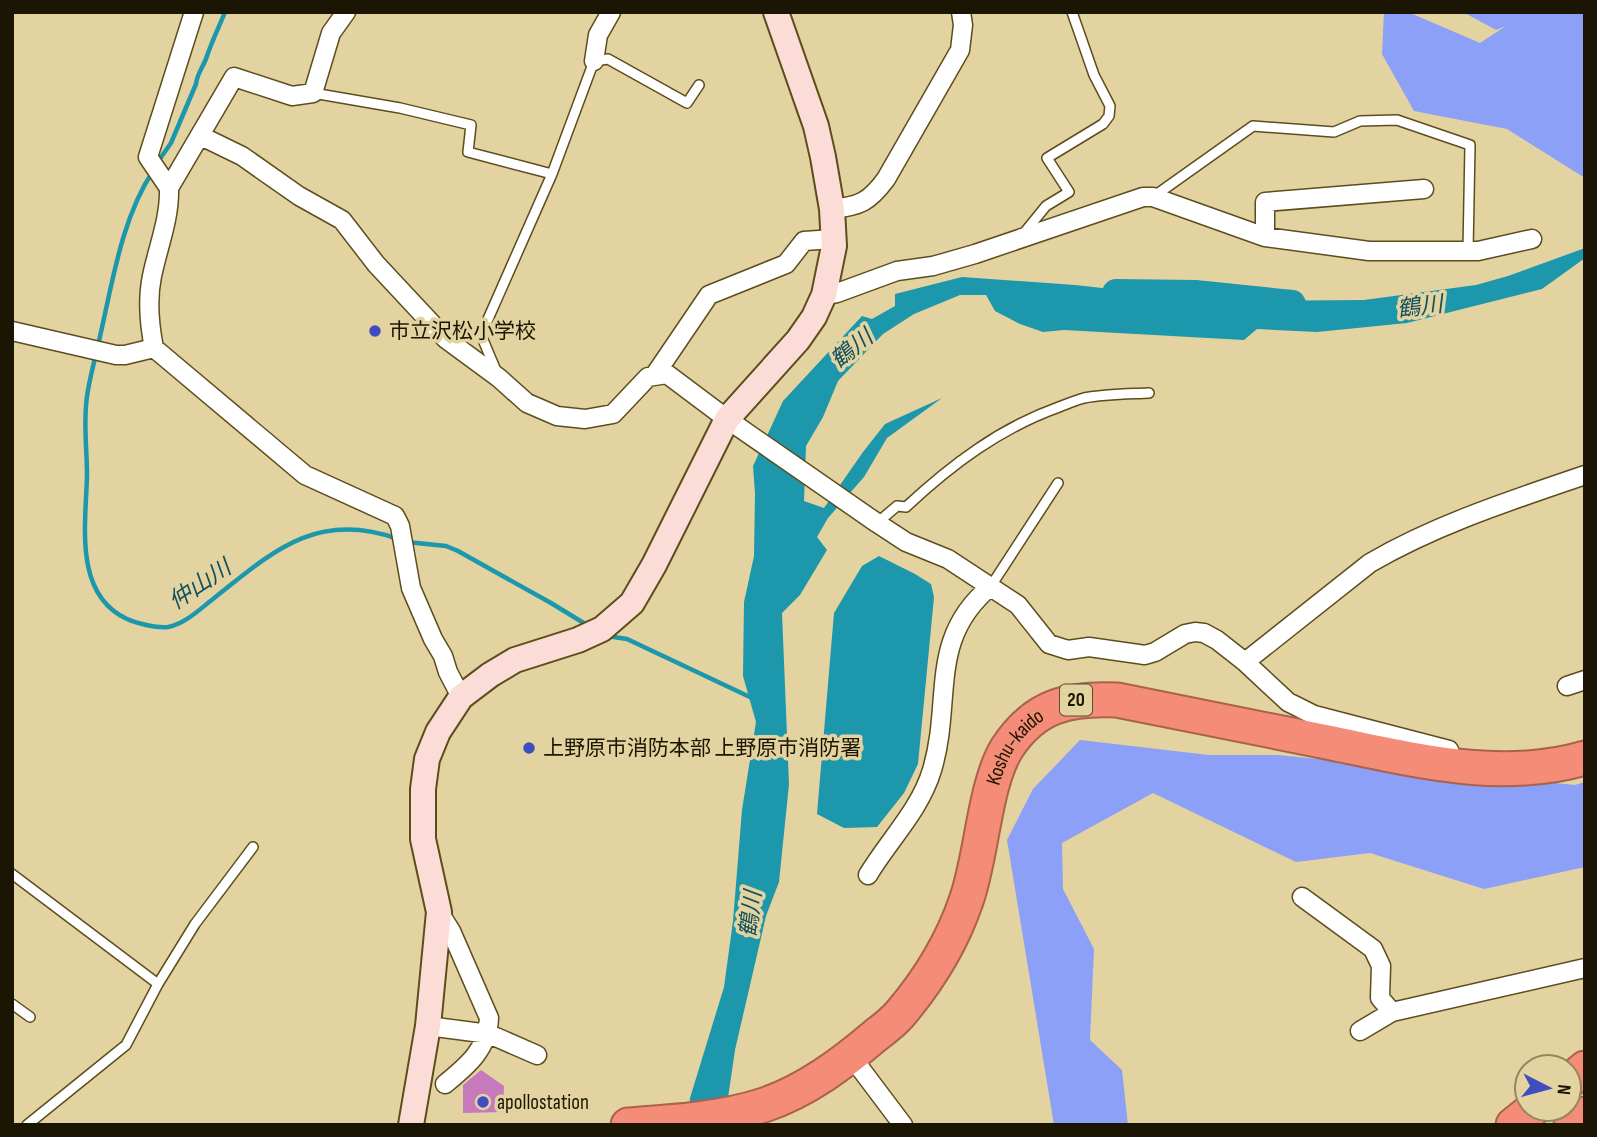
<svg xmlns="http://www.w3.org/2000/svg" width="1597" height="1137" font-family="'Sofia Sans Condensed','Noto Sans JP',sans-serif">
  <style>
    .green { fill: #8ba0f6 }
    .water { fill: #1c97ab }
    .lines { fill: none; stroke-linecap: round; stroke-linejoin: round }
    .stream { stroke: #1c97ab; stroke-width: 4.5 }
    .river { stroke: #1c97ab; stroke-width: 28 }
    .building { fill: #c679bb }
    .lane-casing { stroke: #5c4d1d; stroke-width: 12 }
    .street-casing { stroke: #5c4d1d; stroke-width: 21 }
    .secondary-casing { stroke: #5c4d1d; stroke-width: 28 }
    .highway-casing { stroke: #a9624e; stroke-width: 37 }
    .lane { stroke: #fff; stroke-width: 9 }
    .street { stroke: #fff; stroke-width: 18 }
    .secondary { stroke: #fcdcd6; stroke-width: 24 }
    .highway { stroke: #f58c77; stroke-width: 33 }
    .poi-dot { fill: #3f4dc1; stroke: #e3d3a0; stroke-width: 2.5 }
    .labels { text-anchor: middle; dominant-baseline: central; stroke-width: 7; stroke-linejoin: round; paint-order: stroke }
    .shield { fill: #e3d3a0; stroke: #574e32; stroke-width: 2 }
    .shield-label { font-size: 19px; font-weight: bold; fill: #1b1503 }
    .poi-label { font-size: 21px; fill: #1b1503; stroke: #e3d3a0; text-anchor: start }
    .street-label { font-size: 21px; fill: #1b1503; stroke: #e3d3a0 }
    .water-label { font-size: 23px; font-style: italic; fill: #11505c; stroke: #e3d3a0 }
  </style>
  <rect width="100%" height="100%" fill="#e3d3a0"/>
  <path class="green" d="M1384,12H1408L1480,43L1506,26L1496,30L1463,12H1585V178L1507,129L1414,111L1382,54Z
    M1080,740L1209,755H1278L1575,785L1585,782V867L1484,889L1370,853L1296,862L1153,793L1062,843L1063,889L1094,949L1090,1040L1122,1070L1128,1125H1054L1007,840L1033,789Z"/>
  <path class="water" d="M1585,248V258L1542,289L1407,323L1317,332L1257,329L1244,340L1064,330L1043,332L1020,324L995,311L986,295H960L914,314L883,334L838,381L823,417L806,446L804,501L824,508L863,452L885,424L942,398L887,438L864,477L828,518L817,537L827,550L800,595L782,613L789,784L779,882L766,916L735,1050L724,1125H687L690,1098L724,987L733,921L742,810L756,722L743,676L744,602L754,556L755,494L753,466L783,401L862,316L872,319L895,306V294L962,277L1075,285L1220,301L1364,300L1476,285L1508,276Z
    M879,556L915,574L931,584L934,597L918,764L904,793L877,827L844,828L817,814L834,613L862,566Z"/>
  <g class="lines">
    <path class="stream" d="M157,163L171,143L196,84C197,73 204,66 207,56C212,41 219,27 225,12
      M98,345C112,287 120,221 153,171
      M96,354C92,371 87,389 86,406C84,429 87,452 87,475C86,523 73,594 127,619C138,624 156,628 168,627C185,624 200,609 213,599C273,551 317,510 398,539
      M407,542L446,546L458,551L551,603L587,625
      M607,636L627,639L752,698"/>
    <path class="river" d="M1116,293L1195,294L1292,304"/>
  </g>
  <path class="building" d="M481,1070L504,1086L503,1112L463,1113V1085Z"/>
  <g class="lines">
    <g class="lane-casing">
      <path id="lane" d="M313,93L400,108L471,125L468,152L552,174
        M1153,197L1253,126L1334,132L1360,121L1397,120L1470,145L1468,251
        M1024,233L1046,206L1069,192L1047,158L1103,124L1109,116L1110,106L1094,75L1072,12
        M497,373L481,335L552,174L594,61L608,59L687,103L699,85
        M877,523L897,506L906,507C951,465 1000,428 1059,407C1067,404 1076,400 1084,398C1105,394 1128,394 1149,393
        M991,586L1058,483
        M12,874L158,984L126,1045L27,1125
        M158,984L195,924L253,847
        M12,1004L30,1017"/>
    </g>
    <g class="street-casing">
      <path id="street" d="M346,12L331,33L313,93L292,96L234,77L169,188C170,218 158,247 152,276C147,300 149,323 154,348L305,475L395,516L400,526L411,588L433,639L443,656L448,672L461,697
        M594,61L598,35L611,12
        M201,136L242,156L299,196L342,220L376,264L446,339L499,378L527,403L557,416L585,419L613,414L648,377L667,374L727,419L877,523L906,542L948,559L1018,605L1049,644L1068,650L1089,647L1145,655L1155,652L1185,634L1195,632L1204,633L1217,640L1245,662L1288,702L1314,715L1449,750
        M169,188L148,157L194,12
        M832,209C860,206 869,202 886,179L960,50L963,25L961,12
        M1265,237V202L1424,189
        M824,295L837,293L897,271L933,266L975,254L1143,197H1153L1265,237L1369,251H1478L1532,239
        M12,331L116,355H125L154,348
        M654,376L709,295L786,264L804,241L834,239
        M1245,662L1370,563C1437,524 1512,500 1585,475
        M1567,686L1585,680
        M868,875C889,840 920,810 932,770C953,700 927,639 991,586
        M1302,897L1373,949L1381,966L1380,998L1392,1012
        M439,912L451,931L489,1018C488,1049 467,1066 445,1084
        M428,1026L489,1034L537,1055
        M1360,1031L1392,1012L1585,968
        M851,1056L903,1125"/>
    </g>
    <g class="secondary-casing">
      <path id="secondary" d="M411,1125L428,1026L439,912L423,839V789L427,759L438,732L461,697L490,675L515,660L578,640L602,629L632,603L654,565L727,419L798,340L814,317L824,295L834,246L832,209L823,157L816,126L776,12"/>
    </g>
    <g class="highway-casing">
      <g id="highway">
        <path d="M1569,1081L1585,1068"/>
        <path id="s1" d="M628,1125C673,1122 721,1119 764,1105C806,1091 843,1063 876,1035C884,1029 893,1022 900,1014C928,981 952,942 966,901C982,857 984,785 1007,748C1035,705 1069,698 1117,700C1187,714 1257,728 1327,742C1411,759 1499,783 1585,758"/>
        <path d="M1513,1125L1533,1109"/>
        <path d="M1571,1125L1585,1114"/>
      </g>
    </g>
    <use href="#lane" class="lane"/>
    <use href="#street" class="street"/>
    <use href="#secondary" class="secondary"/>
    <use href="#highway" class="highway"/>
  </g>
  <g class="poi-dot">
    <circle cx="375" cy="331" r="7"/>
    <circle cx="529" cy="748" r="7"/>
    <circle cx="483" cy="1102" r="7"/>
  </g>
  <g class="labels">
    <rect class="shield" x="1060" y="684.5" width="32" height="31" rx="5"/>
    <g class="shield-label">
      <text x="1076" y="700">20</text>
    </g>
    <g class="poi-label">
      <text x="389" y="331">市立沢松小学校</text>
      <text x="543" y="748">上野原市消防本部 上野原市消防署</text>
      <text x="497" y="1102">apollostation</text>
    </g>
    <g class="street-label">
      <text stroke="none"><textPath href="#s1" startOffset="598">Koshu-kaido</textPath></text>
    </g>
    <g class="water-label">
      <text transform="translate(1420 307) rotate(-7)">鶴川</text>
      <text transform="translate(852 349) rotate(-39)">鶴川</text>
      <text transform="translate(200 585) rotate(-34)">仲山川</text>
      <text transform="translate(751 914) rotate(-83)">鶴川</text>
    </g>
  </g>
  <rect width="1597" height="1137" fill="none" stroke="#1b1503" stroke-width="28"/>
  <g transform="translate(1548 1088) rotate(96)"><circle r="33" fill="#e3d3a0" stroke="#938761" stroke-width="2"/>
  <path d="M0-5L12 26L0 18L-12 26Z" fill="#3f4dc1"/>
  <text y="-10" font-size="19" font-weight="bold" text-anchor="middle" fill="#1b1503">N</text>
  </g>
</svg>
